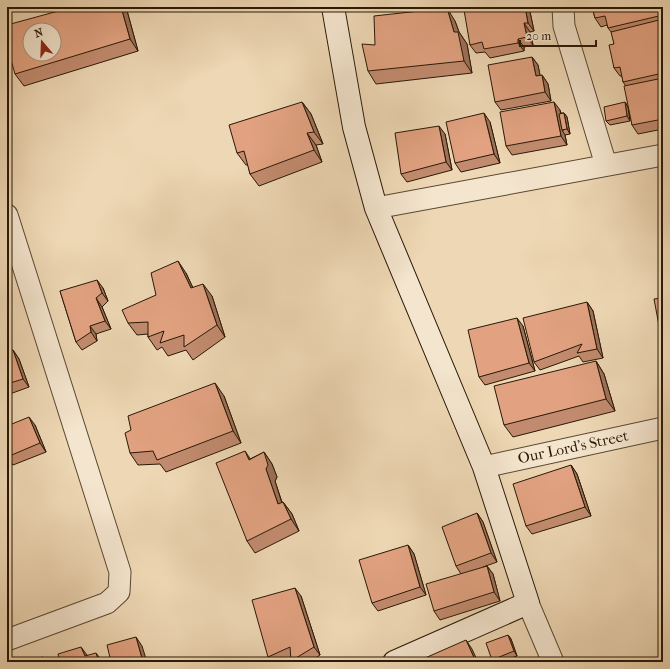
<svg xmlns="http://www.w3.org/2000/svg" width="670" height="669" font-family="'IM FELL French Canon',serif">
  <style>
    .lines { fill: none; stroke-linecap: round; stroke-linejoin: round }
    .street-casing { stroke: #5a4831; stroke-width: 23 }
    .secondary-casing { stroke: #281805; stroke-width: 24 }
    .street { stroke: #f4e5ce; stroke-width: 21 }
    .secondary { stroke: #f4e5ce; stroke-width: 22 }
    .wall { fill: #c28b6f; stroke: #281805 }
    .shaded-wall { fill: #9e715a; stroke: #281805 }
    .building { fill: #e2a281; stroke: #281805; fill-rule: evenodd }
    .labels { text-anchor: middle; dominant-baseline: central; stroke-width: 3; stroke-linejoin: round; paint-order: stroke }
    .street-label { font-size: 15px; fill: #281805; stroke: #f4e5ce }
  </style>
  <rect width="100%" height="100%" fill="#eed7b4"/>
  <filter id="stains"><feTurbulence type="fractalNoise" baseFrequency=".005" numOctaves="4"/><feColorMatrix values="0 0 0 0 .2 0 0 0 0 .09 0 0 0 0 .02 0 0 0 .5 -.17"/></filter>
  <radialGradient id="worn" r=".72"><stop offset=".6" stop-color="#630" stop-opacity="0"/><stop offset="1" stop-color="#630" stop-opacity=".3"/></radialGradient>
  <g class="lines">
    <g class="street-casing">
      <path id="street" d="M563,7L564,26L606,165
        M376,208L663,155
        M7,215L120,572L119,592L107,603L7,640
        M484,467L663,428
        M528,603L553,662"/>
    </g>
    <g class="secondary-casing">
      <path id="secondary" d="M333,7L354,127L376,208L484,467L528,603L394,662"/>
    </g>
    <use href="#street" class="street"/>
    <use href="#secondary" class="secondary"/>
  </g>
  <path class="wall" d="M73,7H126L138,51L24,86L15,74Z
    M459,7H478L461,10Z
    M478,7H529L534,31L530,32L533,45L524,47V51L490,58L485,52L476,53L470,45Z
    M592,7H663V129L638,134L632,125L626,86L623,82L622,76H620L614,68V44L612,33L608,28L607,25L601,27L595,18Z
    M455,21L459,32L467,44L472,73L376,84L368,71L375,45Z
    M532,57L538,65L540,76L542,75L548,84L551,101L501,110L495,102Z
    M302,102L311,114L323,144L316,145L322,162L259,186L250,174L248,165H246L237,153Z
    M625,102L628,107L630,121L610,125L606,121Z
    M560,110L561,113H564L567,117L570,134L565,135L567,145L512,155L506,146Z
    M490,122L500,163L461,172L455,163Z
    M445,134L452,170L407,182L401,174Z
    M186,273L193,288L212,296L225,337L193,360L186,350L168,356L162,347L157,350L148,337V334L137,335L128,323L156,295Z
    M103,288L108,301L102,307L111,329L96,334L97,341L82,350L76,342L60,291Z
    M587,302L593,311L603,358L583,362L579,356L540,370L534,362Z
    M523,326L535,371L485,385L479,377Z
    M13,350L19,359L29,387L7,395V352Z
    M596,361L604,374L615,411L513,437L504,425Z
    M224,396L241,443L166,472L160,464L138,465L130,453Z
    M35,425L46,452L13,465L7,457Z
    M264,452L272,464L277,477L275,481L282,502H283L292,514L299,531L255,553L247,541L250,459Z
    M571,465L577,474L591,516L532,534L526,526Z
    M477,513L483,522L497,562L483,567L487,566L493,574L500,601L440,620L434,611L461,574L456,566Z
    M408,545L414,554L426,595L378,611L372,603Z
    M301,596L320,655L310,662H291V658L282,662H271L268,657Z
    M508,635L511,639L517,656L501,662H494L492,660Z"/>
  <path class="shaded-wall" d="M121,7H126L138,51L130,39Z
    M525,7H529L534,31L528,23Z
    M447,8L455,21L459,32L467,44L472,73L464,61L454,32Z
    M524,23L530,32L533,45L527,37Z
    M518,39L524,47V51L518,43Z
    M532,57L538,65L542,85L536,76Z
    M542,75L548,84L551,101L545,92Z
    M302,102L311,114L323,144L314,132Z
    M554,102L560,110L564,130H562L565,135L567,145L561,136Z
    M625,102L628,107L630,121L627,116Z
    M484,113L490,122L500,163L494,154Z
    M564,113L567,117L570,134L567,129Z
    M439,126L445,134L452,170L446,162Z
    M307,133L316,145L322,162L314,150Z
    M178,261L186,273L199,301L191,288Z
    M97,280L103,288L108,301L102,293Z
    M203,284L212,296L225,337L217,325Z
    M96,298L102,307L111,329L105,321Z
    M587,302L593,311L603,358L597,349Z
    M517,318L523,326L535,371L529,363Z
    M90,326L96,334L97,341L91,332Z
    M13,350L19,359L29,387L23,379Z
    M596,361L604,374L615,411L606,399Z
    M215,383L224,396L241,443L233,431Z
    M29,417L35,425L46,452L40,443Z
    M245,451L253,463L249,460Z
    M264,452L272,464L277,477L275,481L286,516L278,504L266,469Z
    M571,465L577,474L591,516L585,507Z
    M283,502L292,514L299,531L291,519Z
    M477,513L483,522L497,562L491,553Z
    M408,545L414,554L426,595L420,587Z
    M487,566L493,574L500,601L494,592Z
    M295,588L301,596L320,655L314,647Z
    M508,635L511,639L517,656L514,651Z
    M136,637L142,646L147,662H143Z
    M466,640L472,649L478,662H476Z
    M81,647L87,655L90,662L85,656Z
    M96,653L102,661V662H99Z"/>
  <path class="building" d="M73,7H121L130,39L15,74L7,46V25ZM30,30H54V54H30Z
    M478,7H525L528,23H524L527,37L518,39V43L484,49L482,42L470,45L464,10Z
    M592,7H663V15L608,28L605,16L595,18Z
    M447,8L454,32H458L464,61L368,71L362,44L375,45L374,16Z
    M663,19V73L623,82L620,67L614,68L609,45L614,44L611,32Z
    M532,57L536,76L542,75L545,92L495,102L488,65Z
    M663,78V119L632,125L624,86Z
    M302,102L314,132L307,133L314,150L250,174L244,151L237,153L229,125Z
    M554,102L561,136L506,146L500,112Z
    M625,102L627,116L606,121L604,107Z
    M484,113L494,154L455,163L446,122Z
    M564,113L567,129L562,130L559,114Z
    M439,126L446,162L401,174L395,133Z
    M178,261L191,288L203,284L217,325L184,347V335L160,343L164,331L148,337V322L128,323L122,310L156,295L151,273Z
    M97,280L102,293L96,298L105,321L90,326L91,332L76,342L60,291Z
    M663,298V347L654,299Z
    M587,302L597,349L577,353L582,344L534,362L523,318Z
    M517,318L529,363L479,377L468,330Z
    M13,350L23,379L7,384V352Z
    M596,361L606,399L504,425L494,386Z
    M215,383L233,431L157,460L153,451L130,453L125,433L131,430L128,416Z
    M29,417L40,443L7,457V426Z
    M245,451L249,460L264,452L268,465L266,469L278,504L283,502L291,519L247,541L216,463Z
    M571,465L585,507L526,526L513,484Z
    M477,513L491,553L456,566L442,527Z
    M408,545L420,587L372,603L359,560Z
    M487,566L494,592L434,611L426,584Z
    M295,588L314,647L291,661L290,647L268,657L252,600Z
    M508,635L514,651L492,660L486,643Z
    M136,637L143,662H111L107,645Z
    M466,640L476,662H416Z
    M81,647L85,656L96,653L99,662H60L58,654Z
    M43,657L44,662H22Z
    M53,658L54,662H49V660Z"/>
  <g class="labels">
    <g class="street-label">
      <text transform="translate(573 447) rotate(-12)">Our Lord’s Street</text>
    </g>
  </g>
  <rect width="670" height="669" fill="none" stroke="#eed7b4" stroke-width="24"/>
  <rect x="8" y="8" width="654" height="653" fill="none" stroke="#281805" stroke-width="2"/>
  <rect x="12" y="12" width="646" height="645" fill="none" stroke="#281805"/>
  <g transform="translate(42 42) rotate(341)"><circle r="19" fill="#f4e5ce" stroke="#a2937e"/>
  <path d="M0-3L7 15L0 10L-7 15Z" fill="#8f2418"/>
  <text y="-6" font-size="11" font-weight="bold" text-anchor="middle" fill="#281805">N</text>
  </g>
  <path d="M520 40v6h76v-6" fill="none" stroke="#281805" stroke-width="2"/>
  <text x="526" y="40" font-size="12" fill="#281805" stroke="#f4e5ce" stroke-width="3" paint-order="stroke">20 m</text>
  <rect width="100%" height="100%" filter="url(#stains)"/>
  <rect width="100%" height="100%" fill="url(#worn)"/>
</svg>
